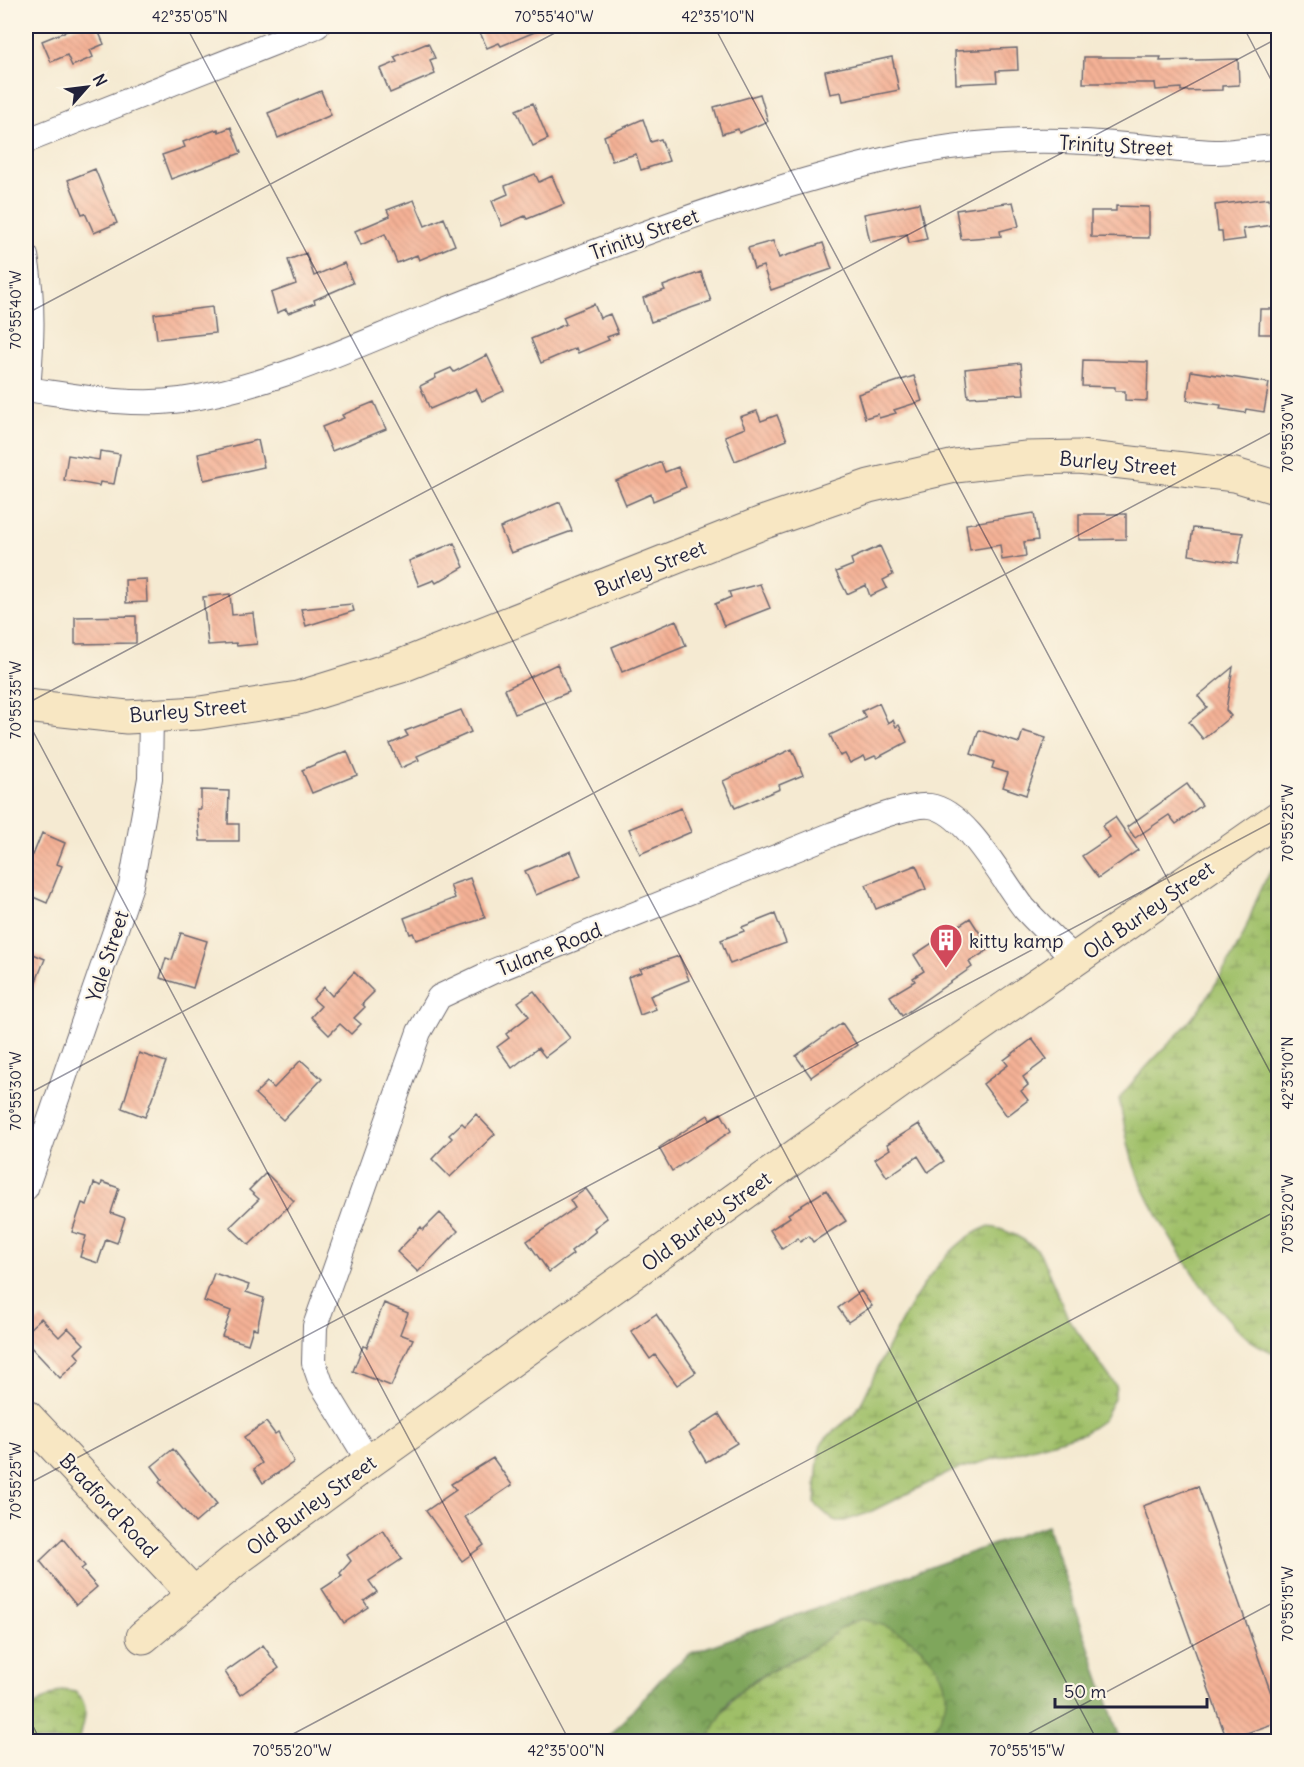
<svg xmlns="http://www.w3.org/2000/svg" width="1304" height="1767" font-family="Delius,sans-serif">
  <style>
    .forest { fill: url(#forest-crowns); stroke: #50644c; stroke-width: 1.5 }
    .wetland { fill: url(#wetland-marsh); stroke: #607051; stroke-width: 1.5 }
    .building { fill: url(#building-back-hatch) }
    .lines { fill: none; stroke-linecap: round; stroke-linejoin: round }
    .street-casing { stroke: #6c6870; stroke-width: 26 }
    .secondary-casing { stroke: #6c6870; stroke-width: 35 }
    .street { stroke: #fff; stroke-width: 24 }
    .secondary { stroke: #f8e7c3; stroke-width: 33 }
    .ticks { fill: none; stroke: #22223b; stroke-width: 1.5; stroke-opacity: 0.45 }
    .labels { text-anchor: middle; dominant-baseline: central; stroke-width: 4.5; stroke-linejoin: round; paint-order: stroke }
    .street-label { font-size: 20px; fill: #22223b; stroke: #fcf5e5 }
    .poi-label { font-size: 20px; fill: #22223b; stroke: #fcf5e5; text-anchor: start }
    .neatline { fill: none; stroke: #22223b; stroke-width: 2 }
    .ticks-label { font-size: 15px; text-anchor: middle; fill: #22223b }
  </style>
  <defs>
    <pattern id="forest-crowns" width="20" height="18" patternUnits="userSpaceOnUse" patternTransform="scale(1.5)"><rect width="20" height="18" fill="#7fa65c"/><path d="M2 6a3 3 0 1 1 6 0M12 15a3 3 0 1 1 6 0" fill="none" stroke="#68874d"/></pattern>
    <pattern id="wetland-marsh" width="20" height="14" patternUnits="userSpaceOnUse" patternTransform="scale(1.5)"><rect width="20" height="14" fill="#9fbf67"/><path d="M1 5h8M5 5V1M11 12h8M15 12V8" fill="none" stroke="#819b56"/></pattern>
    <pattern id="building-back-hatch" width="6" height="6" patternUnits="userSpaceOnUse" patternTransform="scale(1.5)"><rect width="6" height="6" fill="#f4b195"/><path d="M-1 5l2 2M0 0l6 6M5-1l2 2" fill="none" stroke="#d19881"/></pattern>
  </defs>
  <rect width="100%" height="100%" fill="#fcf5e5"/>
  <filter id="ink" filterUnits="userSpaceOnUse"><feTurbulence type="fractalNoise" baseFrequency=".0167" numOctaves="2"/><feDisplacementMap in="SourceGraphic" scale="12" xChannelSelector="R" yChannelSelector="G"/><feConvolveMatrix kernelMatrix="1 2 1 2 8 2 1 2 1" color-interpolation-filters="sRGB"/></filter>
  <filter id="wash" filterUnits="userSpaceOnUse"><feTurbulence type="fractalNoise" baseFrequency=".008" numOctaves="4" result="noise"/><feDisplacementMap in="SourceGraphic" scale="24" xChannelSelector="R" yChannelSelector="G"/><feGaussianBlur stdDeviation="1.35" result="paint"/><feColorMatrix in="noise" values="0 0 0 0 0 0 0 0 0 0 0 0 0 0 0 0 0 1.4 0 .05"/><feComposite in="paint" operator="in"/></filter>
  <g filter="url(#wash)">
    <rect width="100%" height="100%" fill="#f5ead2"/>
    <path class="forest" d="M1047,1525L1121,1741H925L943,1708L946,1697L851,1622L811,1650L757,1678L738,1692L729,1701L707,1741L604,1742L668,1671L691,1653Z"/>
    <path class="wetland" d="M1278,862V1355C1265,1349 1250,1342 1240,1331C1205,1298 1161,1227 1141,1183C1129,1157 1125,1127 1119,1099C1145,1063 1182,1036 1206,999C1219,979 1233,957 1243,935C1255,907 1258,886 1278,862Z
      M987,1227C1006,1228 1027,1240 1040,1253L1069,1320L1116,1386L1114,1398L1103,1420L1084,1433L955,1470L868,1513L845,1521H834L815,1504C816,1492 817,1453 821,1445C829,1431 848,1423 857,1410C865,1398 871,1382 877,1369C901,1321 936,1247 987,1227Z
      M862,1619C897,1626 944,1655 946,1695C947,1711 934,1729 925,1741H707C737,1679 756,1682 811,1650C828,1639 843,1624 862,1619Z
      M61,1690L76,1692C92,1706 83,1724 79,1741H26V1710Z"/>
    <g id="blocks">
      <path class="building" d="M79,26H96L104,44L90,50L93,57L72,66L67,55L51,62L42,41Z
        M477,26H549L501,46L499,43L487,48Z
        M428,43L435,58L430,60L435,74L390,93L380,69L397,62L394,57Z
        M1017,48L1018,70L996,71L997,82L956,84L955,51Z
        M892,57L899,90L843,101L841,92L830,94L825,71Z
        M1084,57H1161L1160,61L1238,59L1239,85L1222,86V90L1181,91V88L1156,90L1155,83H1083Z
        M321,91L331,115L278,138L268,113Z
        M760,94L768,121L739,133L738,129L722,134L714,107Z
        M533,103L548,139L533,146L516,110Z
        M643,119L651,142L661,139L669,161L641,170L636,154L612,161L604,136Z
        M231,127L241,153L171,179L162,155L185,147L183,142L218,129L219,132Z
        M95,169L117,223L94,233L85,213L82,214L68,180Z
        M535,174L539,182L552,176L564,204L527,219L525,216L502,226L492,201L508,194L505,186Z
        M1269,198L1273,225L1243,229L1245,239L1223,242L1222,231H1218L1215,205Z
        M414,200L425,226L444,218L455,245L419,260L417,255L397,263L385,234L361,245L355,231L390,216L387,210Z
        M1013,202L1019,226L1000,231L1001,236L961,239L956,210Z
        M919,203L927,239L909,243L907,234L870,242L864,214Z
        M1116,206L1149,207V238L1091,237V211H1116Z
        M773,241L779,258L823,243L832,269L771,290L763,266L754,269L748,248Z
        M306,253L314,276L344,263L353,283L314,300L315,303L288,313L286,309L277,313L271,293L296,284L288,260Z
        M701,272L711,301L651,322L643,298L665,290L663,286Z
        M594,304L600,318L610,314L618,333L607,337L609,340L578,353L576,348L541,363L531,339L566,324L563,317Z
        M212,307L215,333L157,339L154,314Z
        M1260,309H1278V334H1259Z
        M487,355L504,391L482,401L476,389L430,409L420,386L436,378L435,375L451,368L454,372Z
        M1083,360L1148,362L1147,401L1125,400V391H1115V387L1082,386Z
        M1021,363L1024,394L968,397L965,369Z
        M1191,371L1269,383L1264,412L1246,409L1245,413L1220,409L1221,405L1187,400Z
        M914,376L922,401L894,410L896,413L879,418L878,414L865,418L858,394Z
        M374,402L386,429L332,451L322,427L344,418L342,415Z
        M757,411L761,421L777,415L787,440L735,461L725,436L745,428L740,417Z
        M258,440L264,467L204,480L198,454Z
        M100,451L120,454L114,484L100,482L99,486L64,480L68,455L99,460Z
        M661,462L665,472L678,467L686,487L653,501L651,494L626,505L616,481Z
        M560,502L572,531L511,553L500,528Z
        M1034,513L1038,540L1024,542L1026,556L1002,560L1000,545L970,550L966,524Z
        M1079,514H1126V539L1079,540Z
        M1193,528L1243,533L1238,563L1189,555Z
        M454,543L464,567L436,583L434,580L419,586L409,561Z
        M880,546L893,575L883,580L887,588L870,596L866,585L847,594L836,572L853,565L851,559Z
        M146,579L147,602L126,603L125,580Z
        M760,584L770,608L724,626L715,604L731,597L729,592Z
        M230,594L232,615L253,613L257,644L237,646L236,643L208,645L203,597Z
        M352,604L354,611L306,626L301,609Z
        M136,616V643L75,644V617Z
        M676,620L686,646L622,672L612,647Z
        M557,664L569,692L515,714L505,689Z
        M1233,667L1226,710L1231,716L1203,739L1189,722L1207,707L1198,696Z
        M879,703L888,723L893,720L896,727L899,725L907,742L877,758L875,756L866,760L864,756L850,763L845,754L840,756L830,735L866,718L862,711Z
        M461,710L471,732L417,756L419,760L401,768L390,744L408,736L405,731Z
        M979,730L1019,743L1023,731L1046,738L1026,795L1003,787L1008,773L992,768L994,762L971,754Z
        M792,749L803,775L779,785L780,789L735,808L723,781Z
        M347,751L357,775L312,793L302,770Z
        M1187,784L1202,805L1176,824L1169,815L1135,838L1127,827Z
        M201,790L229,791L228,824H239V841H200L197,809H201Z
        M681,808L691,832L640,854L629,829Z
        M1115,817L1138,850L1098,878L1082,856L1110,837L1102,826Z
        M42,833L65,843L57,864L62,866L47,903L26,894V852L33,855Z
        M571,851L581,876L536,895L525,871Z
        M916,865L926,889L876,909L866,885Z
        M470,878L485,918L416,940L413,933L410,934L404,918L455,898L450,885Z
        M775,914L786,943L730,964L721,940L744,931L742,927Z
        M970,918L990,949L969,962L972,967L902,1016L890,996L915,981L913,978L924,971L914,955Z
        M181,933L207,941L193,988L160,978L166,958L172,960Z
        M26,951L45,959L26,1006Z
        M679,956L689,980L650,996L656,1009L640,1015L628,977L642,972L640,969Z
        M354,972L374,992L362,1004L365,1007L354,1018L361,1024L351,1034L340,1024L329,1035L311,1017L321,1006L313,999L324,987L332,996Z
        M534,991L570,1038L545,1057L538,1048L512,1068L497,1047L509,1038L506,1034L529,1016L518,1002Z
        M842,1023L857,1045L811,1077L796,1056Z
        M1032,1039L1047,1059L1023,1077L1028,1085L1021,1091L1028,1100L1007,1116L983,1084L1008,1065L1004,1060Z
        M139,1053L166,1062L145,1117L122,1108Z
        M301,1060L322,1079L283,1120L255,1094L267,1082L274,1088Z
        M721,1113L731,1131L672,1171L659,1148L708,1115L710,1119Z
        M476,1114L495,1134L450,1177L432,1159L452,1138L449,1135L462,1123L465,1126Z
        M919,1124L944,1161L928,1172L918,1156L887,1177L875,1159L890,1149L887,1144Z
        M266,1173L294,1201L249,1245L230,1227L259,1199L249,1190Z
        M102,1182L119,1188L111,1213L125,1218L117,1243L106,1239L98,1263L80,1257L86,1236L72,1232L82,1203L87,1205L94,1183L101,1186Z
        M586,1189L607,1218L594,1228L596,1231L571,1251L573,1254L549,1272L527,1241L575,1208L570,1200Z
        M826,1190L846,1221L813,1242L809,1236L800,1242L798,1238L782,1249L770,1230L790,1217L788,1214Z
        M440,1213L458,1231L418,1272L397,1252L421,1227L423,1230Z
        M214,1273L249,1285L246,1292L264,1298L257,1329L253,1328L248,1344L222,1336L231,1311L204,1301Z
        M861,1291L872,1306L848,1322L838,1308Z
        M384,1303L408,1313L400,1334L413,1339L391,1386L353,1371L363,1346L367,1347Z
        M656,1314L696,1372L677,1385L655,1355L650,1359L631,1331Z
        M41,1318L59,1337L68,1328L84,1344L75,1353L80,1359L60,1378L26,1342V1332Z
        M719,1414L737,1443L706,1462L689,1433Z
        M266,1422L275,1434L278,1432L294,1462L263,1483L254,1469L262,1463L244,1437Z
        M173,1449L217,1504L195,1523L159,1482L162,1479L152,1466Z
        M493,1458L512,1485L465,1517L484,1545L462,1561L426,1511L456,1490L451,1484Z
        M1198,1486L1278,1713V1722L1227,1740L1143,1506Z
        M383,1530L402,1559L369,1581L377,1592L364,1601L368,1607L344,1623L322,1589L342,1576L340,1573L351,1561L347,1555Z
        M63,1539L85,1566L81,1569L97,1587L76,1605L40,1561Z
        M263,1645L279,1668L240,1695L225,1672Z"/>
    </g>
  </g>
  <g filter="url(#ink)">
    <use href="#blocks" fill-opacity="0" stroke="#6c6870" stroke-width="1.5"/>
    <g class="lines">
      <g class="street-casing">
        <path id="street" d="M26,141L317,26
          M26,256C34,303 32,342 28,390
          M26,389C76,396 130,407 181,400C272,387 355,345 440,312C585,255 731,196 883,160C948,144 1017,138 1084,142C1127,144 1170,150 1214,152C1235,152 1257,148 1278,147
          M26,1188L131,885L150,778L151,715
          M369,1462L321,1383L314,1363L315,1326L419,1032L439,997L494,971L833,834C855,826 909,803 930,806C966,811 1002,880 1024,908C1040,926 1059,943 1076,960"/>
      </g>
      <g class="secondary-casing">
        <path id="secondary" d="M26,706L127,717L200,713L298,698L401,666L762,523L869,486L955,466L1026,458L1079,457L1235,475L1278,488
          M26,1416L194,1594
          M143,1637L234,1561L369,1462L909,1075L1278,818"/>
      </g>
      <use href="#street" class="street"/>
      <use href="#secondary" class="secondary"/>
    </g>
  </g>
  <path class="ticks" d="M186,26L1098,1742M714,26L1278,1087M1243,26L1278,93M26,314L568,26M26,704L1278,38M26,718L570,1742M26,1095L1278,429M26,1485L1278,819M26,1712L41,1742M278,1742L1278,1210M1013,1742L1278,1600"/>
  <defs>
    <g id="building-pin" transform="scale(1.725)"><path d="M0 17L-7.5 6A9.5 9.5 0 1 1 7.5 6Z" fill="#d1495b" stroke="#fcf5e5"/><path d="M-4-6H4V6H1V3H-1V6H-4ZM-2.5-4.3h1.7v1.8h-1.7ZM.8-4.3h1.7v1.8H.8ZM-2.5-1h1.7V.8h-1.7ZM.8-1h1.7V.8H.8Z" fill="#fff"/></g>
  </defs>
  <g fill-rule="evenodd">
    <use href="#building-pin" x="946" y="940"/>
  </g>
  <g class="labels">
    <g class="street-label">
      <text transform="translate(1116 145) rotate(3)">Trinity Street</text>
      <text transform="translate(644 234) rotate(-20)">Trinity Street</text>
      <text transform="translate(1118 463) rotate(5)">Burley Street</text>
      <text transform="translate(650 568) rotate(-22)">Burley Street</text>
      <text transform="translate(188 710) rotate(-5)">Burley Street</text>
      <text transform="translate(1148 910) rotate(-35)">Old Burley Street</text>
      <text transform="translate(549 949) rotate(-22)">Tulane Road</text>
      <text transform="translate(107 956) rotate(-72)">Yale Street</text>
      <text transform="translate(706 1221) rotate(-36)">Old Burley Street</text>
      <text transform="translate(109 1505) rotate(47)">Bradford Road</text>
      <text transform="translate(311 1505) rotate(-36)">Old Burley Street</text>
    </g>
    <g class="poi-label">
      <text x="969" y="940">kitty kamp</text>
    </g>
  </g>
  <rect width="1304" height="1767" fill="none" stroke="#fcf5e5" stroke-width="66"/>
  <g transform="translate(87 87) rotate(62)" stroke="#fcf5e5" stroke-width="4.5" paint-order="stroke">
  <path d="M0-4.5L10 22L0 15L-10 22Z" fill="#22223b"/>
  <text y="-9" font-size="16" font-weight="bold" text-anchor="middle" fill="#22223b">N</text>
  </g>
  <path d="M1055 1698v9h152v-9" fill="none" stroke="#22223b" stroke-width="3"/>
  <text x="1064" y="1698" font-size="18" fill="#22223b" stroke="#fcf5e5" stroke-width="4.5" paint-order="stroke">50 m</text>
  <rect x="33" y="33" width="1238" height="1701" class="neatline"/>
  <g class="ticks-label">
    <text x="190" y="22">42°35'05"N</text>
    <text x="554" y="22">70°55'40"W</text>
    <text x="718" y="22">42°35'10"N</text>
    <text transform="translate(16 310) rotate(-90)" y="5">70°55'40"W</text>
    <text transform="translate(1288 433) rotate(-90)" y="5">70°55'30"W</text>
    <text transform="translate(16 700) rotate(-90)" y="5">70°55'35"W</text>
    <text transform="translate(1288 823) rotate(-90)" y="5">70°55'25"W</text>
    <text transform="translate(1288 1073) rotate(-90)" y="5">42°35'10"N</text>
    <text transform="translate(16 1091) rotate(-90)" y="5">70°55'30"W</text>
    <text transform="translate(1288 1214) rotate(-90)" y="5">70°55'20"W</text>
    <text transform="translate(16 1481) rotate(-90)" y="5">70°55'25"W</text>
    <text transform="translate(1288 1604) rotate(-90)" y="5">70°55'15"W</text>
    <text x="292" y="1756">70°55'20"W</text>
    <text x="566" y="1756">42°35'00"N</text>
    <text x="1027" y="1756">70°55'15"W</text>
  </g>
</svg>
